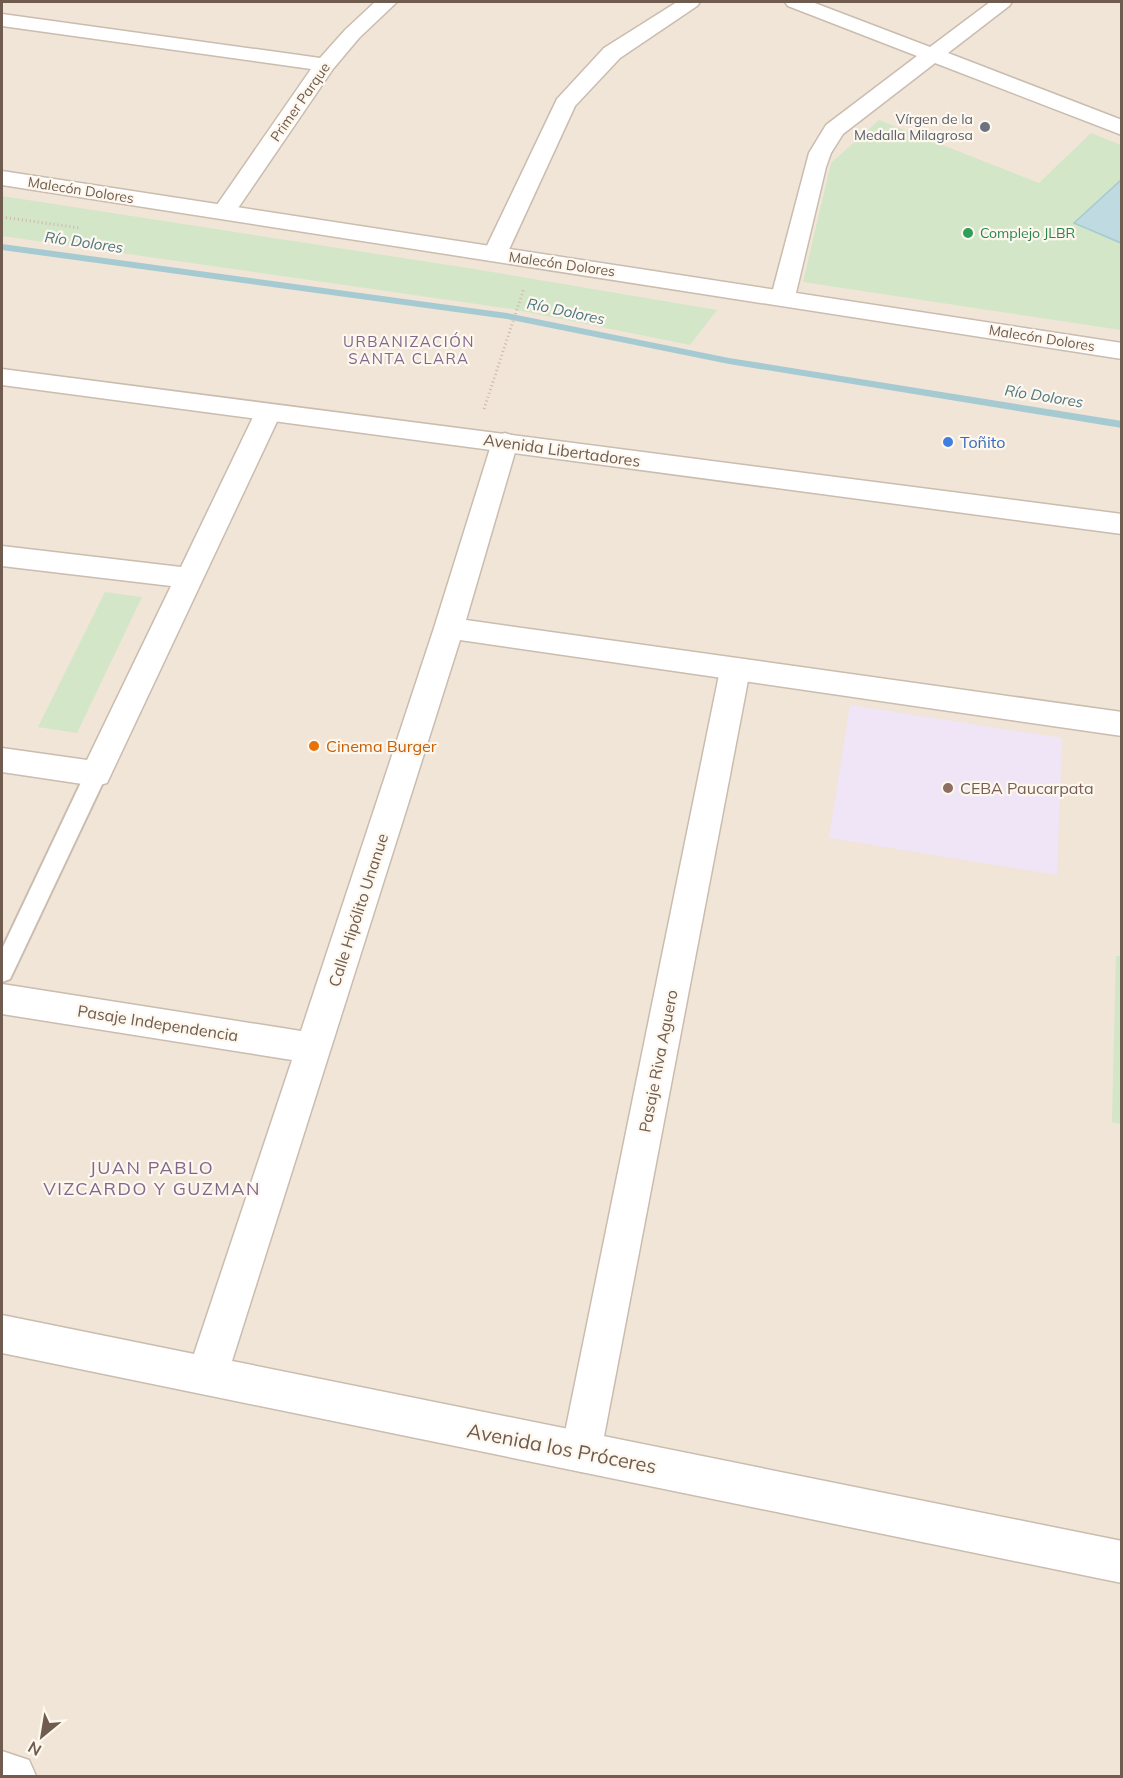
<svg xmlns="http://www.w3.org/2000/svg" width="1123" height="1778" font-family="Mulish,sans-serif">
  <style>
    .residential { fill: #f0e5d7 }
    .education { fill: #f0e5f6 }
    .green { fill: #d3e6c8 }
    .water { fill: #bfdbe1; stroke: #a6cad1; stroke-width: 1.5 }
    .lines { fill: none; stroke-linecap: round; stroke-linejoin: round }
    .stream { fill: #a6cad1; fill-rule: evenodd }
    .service-casing { stroke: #cabcaf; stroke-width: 4 }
    .pedestrian-casing { stroke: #cabcaf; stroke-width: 3 }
    .minor-casing { stroke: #cabcaf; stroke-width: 3 }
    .tertiary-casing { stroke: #cabcaf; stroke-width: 3 }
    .path { stroke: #d0b8a6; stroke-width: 3; stroke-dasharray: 1 3; stroke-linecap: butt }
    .service { fill: #fff; fill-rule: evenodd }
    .pedestrian { fill: #fff; fill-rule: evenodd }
    .minor { fill: #fff; fill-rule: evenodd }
    .tertiary { fill: #fff; fill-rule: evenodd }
    .worship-dot { fill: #6b7280; stroke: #fdf7ee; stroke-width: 2 }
    .leisure-dot { fill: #2e9e5b; stroke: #fdf7ee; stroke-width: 2 }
    .shop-dot { fill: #3f7fe0; stroke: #fdf7ee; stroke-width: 2 }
    .food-dot { fill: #e8710a; stroke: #fdf7ee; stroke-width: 2 }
    .education-dot { fill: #8d6e63; stroke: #fdf7ee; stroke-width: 2 }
    .labels { text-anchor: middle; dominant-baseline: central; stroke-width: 4.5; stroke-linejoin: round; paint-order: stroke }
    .far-street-label { font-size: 14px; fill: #705c4f; stroke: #fdf7ee }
    .far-worship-label { font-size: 14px; fill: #5b616d; stroke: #fdf7ee; text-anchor: end }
    .far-leisure-label { font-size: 14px; fill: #27864d; stroke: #fdf7ee; text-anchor: start }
    .far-water-label { font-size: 15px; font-style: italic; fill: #4c7780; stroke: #fdf7ee }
    .far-neighbourhood-label { font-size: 15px; letter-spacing: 1.5px; fill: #81678c; stroke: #fdf7ee }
    .shop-label { font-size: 16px; fill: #366cbe; stroke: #fdf7ee; text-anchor: start }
    .street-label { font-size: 16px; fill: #705c4f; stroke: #fdf7ee }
    .food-label { font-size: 16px; fill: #c56008; stroke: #fdf7ee; text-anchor: start }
    .education-label { font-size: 16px; fill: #785e54; stroke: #fdf7ee; text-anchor: start }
    .neighbourhood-label { font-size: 18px; letter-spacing: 1.5px; fill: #81678c; stroke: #fdf7ee }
    .near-street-label { font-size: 20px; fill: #705c4f; stroke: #fdf7ee }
  </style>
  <rect width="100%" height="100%" fill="#faf3e8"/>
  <path class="residential" d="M2,2H1121V1776H2Z"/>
  <path class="education" d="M850,705L1062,738L1057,875L829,838Z"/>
  <path class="green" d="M879,120L1039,183L1091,133L1121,145V330L803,282L831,163Z
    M2,196L474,269L717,310L690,345L512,309L2,236Z
    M105,592L142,597L77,733L38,727Z
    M1116,956H1122L1121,1124L1112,1122Z"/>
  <path class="water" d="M1121,180V243L1074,223Z"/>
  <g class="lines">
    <path class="stream" d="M2,244L507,313L729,358L1122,421V428L729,364L507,319L2,250Z"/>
    <g class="service-casing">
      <path id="service" d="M96,766L104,768L107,774L10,979L2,982V949L85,774L88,768Z"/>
    </g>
    <g class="pedestrian-casing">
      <path id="pedestrian" d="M735,659L746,662L750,670L601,1452L595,1466L581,1472L567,1466L561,1452L720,670L724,662Z"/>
    </g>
    <g class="minor-casing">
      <path id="minor" d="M375,2H397L359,38L333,69L232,217L224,219L216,217L212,212L311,69L2,26V14L320,58L345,30Z
        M677,2H700L697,6L620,58L575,106L507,254L504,259L495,261L486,259L483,254L557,99L604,48Z
        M785,2H812L930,47L990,2H1012L1009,6L948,53L1122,120V135L935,63L843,134L831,153L826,167L795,297L792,302L783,305L774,302L771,297L809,153L826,125L917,56L788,6Z
        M268,404L277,407L281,413L107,783L96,786L2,772V748L87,760L171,586L2,566V546L181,567L255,413L259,407Z
        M505,433L514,436L518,442L466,620L1122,712V736L460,640L232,1361L1122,1541V1583L2,1353V1315L194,1354L292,1060L2,1014V984L301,1031L434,628L492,442L496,436Z
        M2,1751L29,1760L36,1776H2Z"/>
    </g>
    <g class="tertiary-casing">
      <path id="tertiary" d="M2,171L1122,343V359L2,185Z
        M2,369L1122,514V534L2,385Z"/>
    </g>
    <path class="path" d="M2,217L80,228
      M484,409L524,288"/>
    <use href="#service" class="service"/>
    <use href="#pedestrian" class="pedestrian"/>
    <use href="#minor" class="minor"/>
    <use href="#tertiary" class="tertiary"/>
  </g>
  <circle class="worship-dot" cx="985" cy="127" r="6"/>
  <circle class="leisure-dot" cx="968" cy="233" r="6"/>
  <circle class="shop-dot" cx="948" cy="442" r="6"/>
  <circle class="food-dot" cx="314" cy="746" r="6"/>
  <circle class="education-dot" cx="948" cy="788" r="6"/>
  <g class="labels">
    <g class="far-street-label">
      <text transform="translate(300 102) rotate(-55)">Primer Parque</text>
      <text transform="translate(81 190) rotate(9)">Malecón Dolores</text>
      <text transform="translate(562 264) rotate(8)">Malecón Dolores</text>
      <text transform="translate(1042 338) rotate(9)">Malecón Dolores</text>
    </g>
    <g class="far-worship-label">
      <text x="973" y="119">Vírgen de la<tspan x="973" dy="16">Medalla Milagrosa</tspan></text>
    </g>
    <g class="far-leisure-label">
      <text x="980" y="233">Complejo JLBR</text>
    </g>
    <g class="far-water-label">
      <text transform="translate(84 242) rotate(8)">Río Dolores</text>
      <text transform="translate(566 311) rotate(12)">Río Dolores</text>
      <text transform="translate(1044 396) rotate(9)">Río Dolores</text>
    </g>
    <g class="far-neighbourhood-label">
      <text x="409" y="341">URBANIZACIÓN<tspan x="409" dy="17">SANTA CLARA</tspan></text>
    </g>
    <g class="shop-label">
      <text x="960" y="442">Toñito</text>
    </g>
    <g class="street-label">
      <text transform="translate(562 450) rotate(8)">Avenida Libertadores</text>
      <text transform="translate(358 910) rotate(-72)">Calle Hipólito Unanue</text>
      <text transform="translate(158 1023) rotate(9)">Pasaje Independencia</text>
      <text transform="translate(658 1061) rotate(-79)">Pasaje Riva Aguero</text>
    </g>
    <g class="food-label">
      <text x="326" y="746">Cinema Burger</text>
    </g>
    <g class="education-label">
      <text x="960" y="788">CEBA Paucarpata</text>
    </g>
    <g class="neighbourhood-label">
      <text x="152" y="1167">JUAN PABLO<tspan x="152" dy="21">VIZCARDO Y GUZMAN</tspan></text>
    </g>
    <g class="near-street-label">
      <text transform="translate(562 1448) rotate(11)">Avenida los Próceres</text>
    </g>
  </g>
  <rect width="1123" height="1778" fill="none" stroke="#705c4f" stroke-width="6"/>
  <g transform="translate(42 1736) rotate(210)" stroke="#fdf7ee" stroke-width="4.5" paint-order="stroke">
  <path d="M0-4.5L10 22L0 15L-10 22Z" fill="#705c4f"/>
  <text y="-9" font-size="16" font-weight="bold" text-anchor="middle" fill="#705c4f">N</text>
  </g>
</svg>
